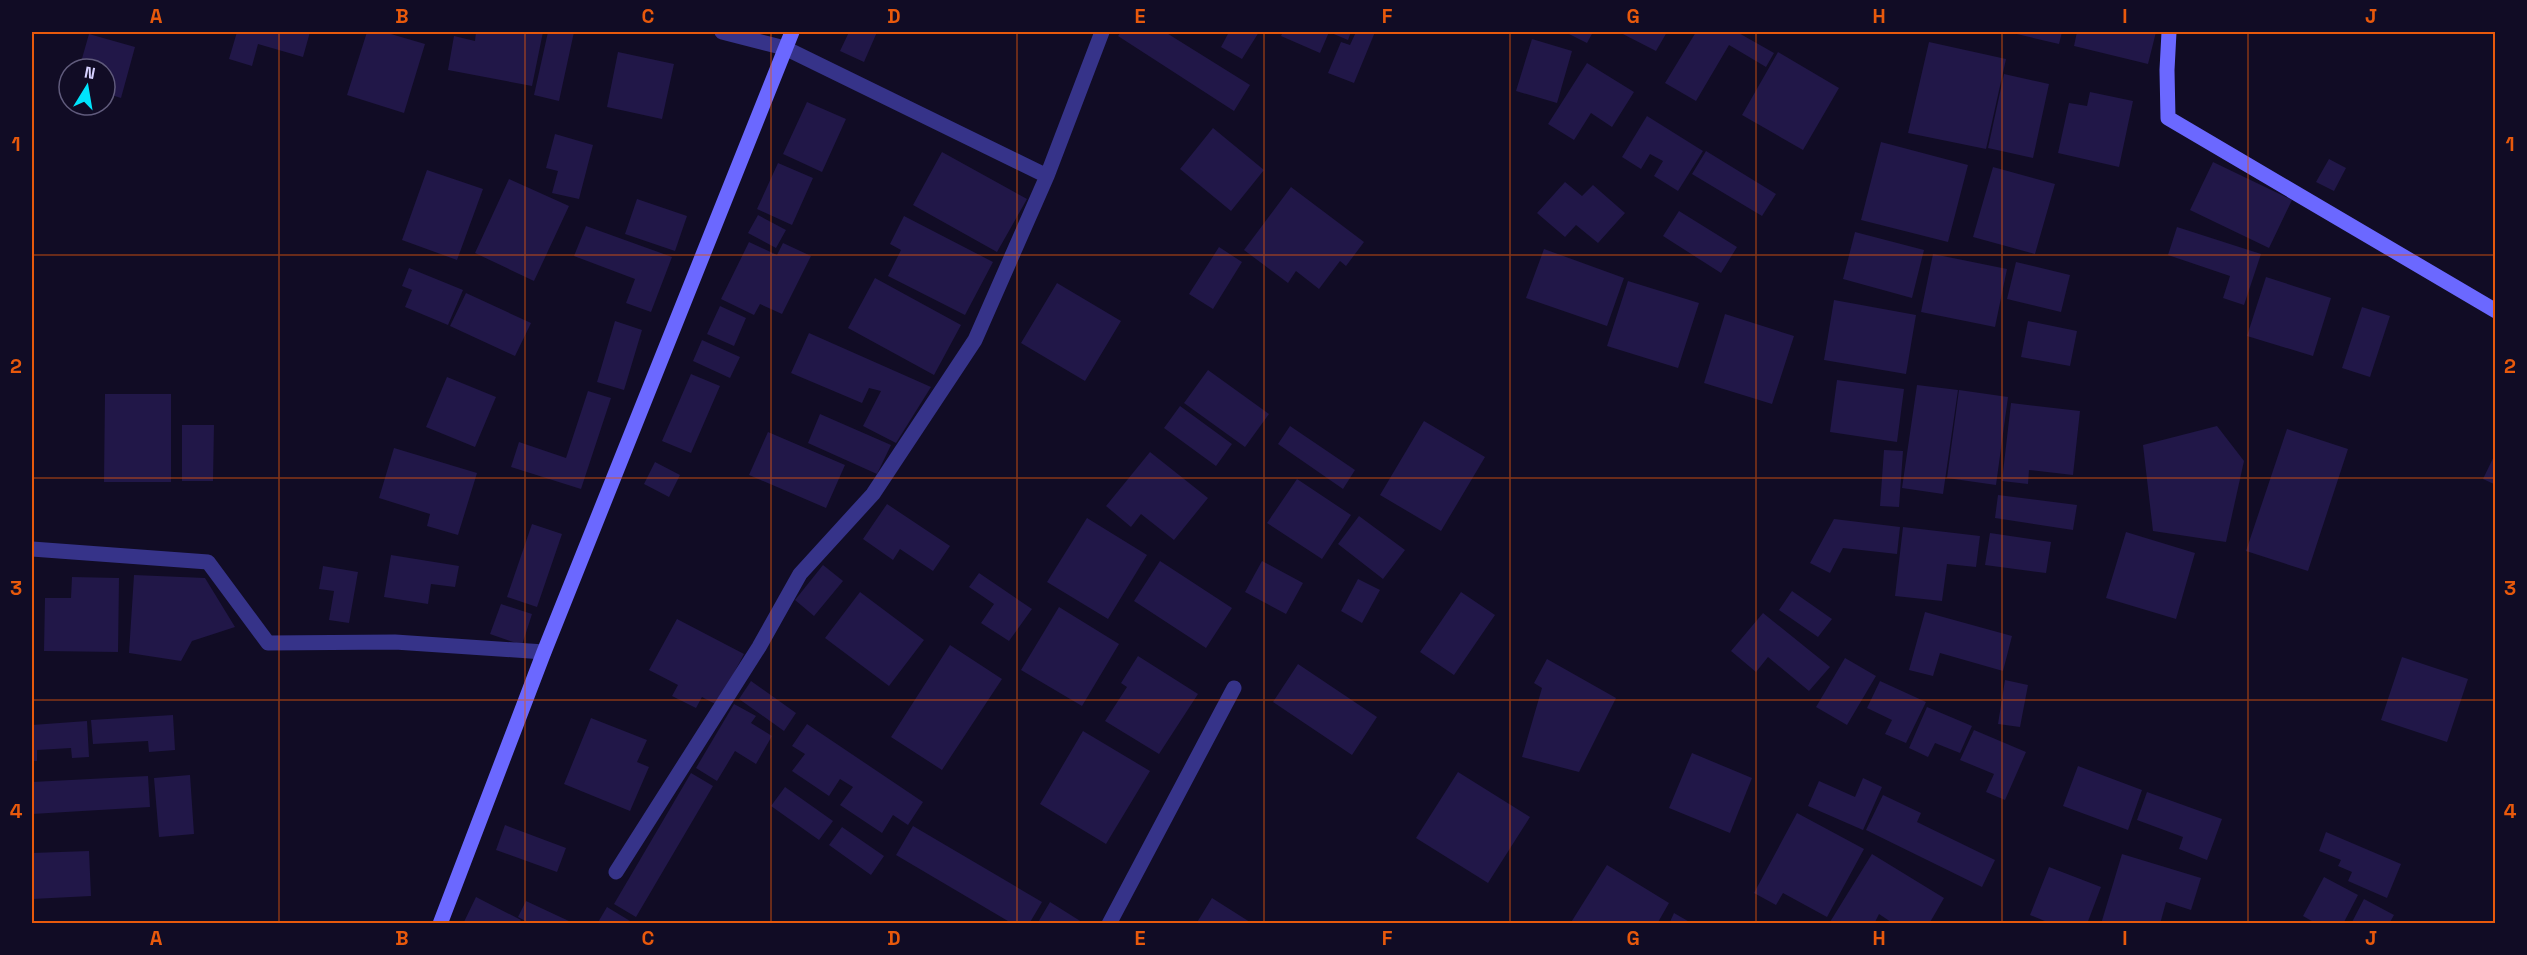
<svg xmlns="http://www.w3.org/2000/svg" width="2527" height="955" font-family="'Space Grotesk',sans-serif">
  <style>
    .building { fill: #211748 }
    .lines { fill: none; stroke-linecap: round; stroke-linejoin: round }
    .street { stroke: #363389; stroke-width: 15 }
    .secondary { stroke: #6b68ff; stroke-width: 15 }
    .grid { fill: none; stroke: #e8590c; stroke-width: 1.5; stroke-opacity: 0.55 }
    .neatline { fill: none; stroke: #e8590c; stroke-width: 2 }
    .grid-label { font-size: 20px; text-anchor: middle; font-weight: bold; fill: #e8590c }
  </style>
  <rect width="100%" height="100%" fill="#110c25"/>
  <path class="building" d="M237,32H310L303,57L258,44L252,66L229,59Z
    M367,32H384L425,44L404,113L347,95Z
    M476,32H543L532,86L448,70L454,36L475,41Z
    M548,32H574L559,101L534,95Z
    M849,32H877L864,62L840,51Z
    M1121,32H1165L1250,85L1234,111L1118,36Z
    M1229,32H1259L1242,59L1221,47Z
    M1283,32H1351L1348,40L1329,32L1320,53L1281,36Z
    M1356,32H1375L1354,83L1328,73L1341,42L1350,45Z
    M1565,32H1593L1587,43Z
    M1619,32H1667L1656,51Z
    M1696,32H1737L1774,53L1766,67L1729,45L1696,101L1665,83Z
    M2008,32H2062L2059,44Z
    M2077,32H2156L2148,64L2074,46Z
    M89,34L135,47L121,98L105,93V69H79Z
    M1532,39L1572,51L1557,103L1516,91Z
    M1929,42L2006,59L1986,149L1908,133Z
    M618,52L674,64L662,119L607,107Z
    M1778,52L1839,88L1803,150L1742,115Z
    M1587,63L1634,92L1612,127L1591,113L1574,140L1548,124Z
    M2004,74L2049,84L2033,158L1988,148Z
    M2090,92L2133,101L2119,167L2058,153L2069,103L2087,106Z
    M807,102L846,119L822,172L783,154Z
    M69,105H96L94,113L67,106Z
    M1647,116L1703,151L1678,191L1654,176L1663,161L1650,154L1641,169L1622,157Z
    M1213,128L1264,170L1231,211L1180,169Z
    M555,134L593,145L579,199L552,193L558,171L546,168Z
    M1881,142L1968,165L1948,242L1861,220Z
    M1706,151L1776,194L1762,216L1692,174Z
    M942,152L1027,199L997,252L913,205Z
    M2329,159L2346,168L2334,191L2316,182Z
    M2213,162L2292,200L2269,248L2190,210Z
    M778,163L813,178L792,225L757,209Z
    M1993,167L2055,184L2035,254L1973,237Z
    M427,170L483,189L457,260L402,240Z
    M509,179L569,206L534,281L475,253Z
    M1565,182L1582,196L1593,185L1625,213L1598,243L1576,225L1565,237L1537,213Z
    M1291,187L1364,242L1346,266L1340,261L1319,289L1296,271L1288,283L1244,250Z
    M637,199L687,216L675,251L625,234Z
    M1679,211L1737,247L1721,273L1663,236Z
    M758,215L786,230L776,248L748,233Z
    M904,216L993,262L965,315L888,276L901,250L890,244Z
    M586,226L672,257L651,312L626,303L635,279L574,256Z
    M2177,227L2261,254L2244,305L2223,298L2230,276L2168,255Z
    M1855,232L1924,250L1912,298L1843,279Z
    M749,242L777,255L783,243L811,256L782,314L760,304L754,315L721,299Z
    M1219,247L1242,262L1213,309L1189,294Z
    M1544,249L1624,278L1607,326L1526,298Z
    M1933,254L2007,269L1995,327L1921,312Z
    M2016,262L2070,275L2061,312L2007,299Z
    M409,268L463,290L448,325L405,307L412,290L402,286Z
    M2266,277L2331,298L2313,356L2247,336Z
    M875,278L961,325L934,375L848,328Z
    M1628,281L1699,303L1678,368L1607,346Z
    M1057,283L1121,321L1085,381L1021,343Z
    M466,293L531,323L515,356L450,326Z
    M1834,300L1916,315L1906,374L1824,360Z
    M720,306L746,318L734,346L707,334Z
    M2362,307L2390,316L2370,377L2342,368Z
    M1725,314L1794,336L1772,404L1704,383Z
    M615,321L642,330L624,390L597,382Z
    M2028,321L2077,331L2070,366L2021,357Z
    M809,333L931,387L896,443L863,426L881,391L869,388L862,403L791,373Z
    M702,340L740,357L730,378L693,361Z
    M1208,370L1269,414L1245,447L1184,403Z
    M691,374L720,386L691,453L662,441Z
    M447,377L496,397L475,447L426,427Z
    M1837,380L1904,389L1897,442L1830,432Z
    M1917,385L1958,390L1943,494L1902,488Z
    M1959,390L2008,397L1996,485L1947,478Z
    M588,391L611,398L581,489L511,467L519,442L566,458Z
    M105,394H171V482H104Z
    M2011,403L2080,411L2073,475L2029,470L2028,484L2002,481Z
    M1180,406L1232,444L1216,466L1164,428Z
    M820,414L891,445L877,474L808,443Z
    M1424,421L1485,457L1441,531L1380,495Z
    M182,425H214L213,481H182Z
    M1290,426L1355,470L1343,489L1278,444Z
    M2217,426L2244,461L2226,542L2153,531L2143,445Z
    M2287,429L2348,449L2308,571L2246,551Z
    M768,432L845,465L826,508L749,475Z
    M394,448L477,473L458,535L427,526L430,514L379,498Z
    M1884,450L1903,451L1899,507L1880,506Z
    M1150,452L1208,498L1174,540L1141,514L1131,527L1106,506Z
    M2496,452V485L2483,479Z
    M655,462L680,475L669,497L644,484Z
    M1297,479L1351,515L1322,559L1267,523Z
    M1998,495L2077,505L2073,530L1995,518Z
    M887,504L950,546L933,571L900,549L893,560L863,539Z
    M1359,516L1405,550L1383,579L1338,544Z
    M1087,518L1147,555L1108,619L1047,582Z
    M1834,519L1900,527L1897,554L1843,548L1830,573L1810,563Z
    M532,524L562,534L537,607L507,597Z
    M1903,527L1980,536L1976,567L1947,564L1942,601L1895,596Z
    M2126,532L2195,553L2176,619L2106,598Z
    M1990,533L2051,542L2046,573L1985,565Z
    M391,555L459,566L455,587L431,584L428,604L384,597Z
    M1160,561L1232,608L1206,648L1134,601Z
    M1262,561L1303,583L1286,614L1245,592Z
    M823,565L843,581L814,616L795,600Z
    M323,566L358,572L349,623L329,620L334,591L319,589Z
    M979,573L1032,609L1009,641L981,623L994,604L969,587Z
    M134,575L205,578L235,627L192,641L181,661L129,653Z
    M72,577L119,578L118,652L44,651L45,598H71Z
    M1358,579L1380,590L1362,623L1341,611Z
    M1792,591L1832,619L1818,637L1779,610Z
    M860,592L924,640L889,686L825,638Z
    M1461,592L1495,615L1454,675L1420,652Z
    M501,604L532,614L522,645L490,634Z
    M1059,607L1119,644L1082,706L1021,670Z
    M1925,612L2012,636L2003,671L1940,653L1933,676L1909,670Z
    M1763,613L1830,667L1809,691L1768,657L1756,672L1731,651Z
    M677,619L744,654L717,705L702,697L696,708L672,696L678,685L649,670Z
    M950,645L1002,679L942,770L891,737Z
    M1138,656L1198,694L1159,754L1105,721L1127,687L1121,683Z
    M2402,657L2468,679L2447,742L2381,720Z
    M1845,658L1876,676L1847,725L1816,707Z
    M1547,659L1616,698L1579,772L1522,757L1542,688L1534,683Z
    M1298,664L1377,717L1352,755L1273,702Z
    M2005,680L2028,685L2020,727L1998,724Z
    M751,681L796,713L784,731L739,699Z
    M1880,681L1926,702L1906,743L1885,734L1892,720L1867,708Z
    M734,704L756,716L751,723L772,736L756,764L735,751L717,781L696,768Z
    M1927,707L1972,726L1960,753L1935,743L1928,757L1909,748Z
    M173,715L175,750L149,752L148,741L93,744L91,720Z
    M591,718L647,740L637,762L649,767L630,811L564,784Z
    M87,721L89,757L72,758L71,748L37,750V761H32V725Z
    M807,724L923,802L908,825L893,815L882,833L840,805L853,787L840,779L829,796L792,771L805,754L792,746Z
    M1974,730L2026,752L2005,800L1986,792L1994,774L1960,760Z
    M1083,731L1150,771L1106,844L1040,804Z
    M1692,753L1752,778L1730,833L1669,808Z
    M2078,766L2142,790L2128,830L2063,806Z
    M1458,772L1530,817L1488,883L1416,838Z
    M691,773L713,786L636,917L614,904Z
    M190,775L194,834L159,837L154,778Z
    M148,776L150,807L32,814V782Z
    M1863,778L1882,787L1863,830L1808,806L1819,781L1855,797Z
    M785,787L833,821L819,840L771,806Z
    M2147,792L2222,819L2207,860L2179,849L2183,837L2137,820Z
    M1883,795L1921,813L1917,822L1995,860L1982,887L1866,830Z
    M1797,813L1864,849L1827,917L1783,893L1776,905L1754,893Z
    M505,825L566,848L557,872L496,850Z
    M913,826L1042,902L1029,924H1013L896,855Z
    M842,827L884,856L871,875L829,845Z
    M2326,832L2401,864L2387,898L2348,881L2352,872L2338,866L2341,860L2319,851Z
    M89,851L91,896L32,899V853Z
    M1872,854L1944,898L1929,924H1894L1879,914L1874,924L1830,922Z
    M2122,854L2201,878L2191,910L2166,902L2160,924H2101Z
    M1607,865L1669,903L1657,924H1570Z
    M2049,867L2101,887L2087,924H2052L2030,915Z
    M2324,877L2358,895L2343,924H2317L2303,916Z
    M476,897L521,920L519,924H463Z
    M1212,898L1253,924H1196Z
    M2364,899L2394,915L2389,924H2351Z
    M526,901L571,922L531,924L518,917Z
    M1050,902L1085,924H1037Z
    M607,907L635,924H597Z
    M1674,913L1693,924H1669Z"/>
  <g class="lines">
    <path class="street" d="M722,32L785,48L1047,176
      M32,549L208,562L268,643L395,642L544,652
      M616,872L759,647L800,574L873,494L975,340L1047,176L1102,32
      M1109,924L1234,688"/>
    <path class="secondary" d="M2169,32L2167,70L2168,118L2496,311
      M440,924L544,652L792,32"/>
  </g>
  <path class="grid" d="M279,32V924M525,32V924M771,32V924M1017,32V924M1264,32V924M1510,32V924M1756,32V924M2002,32V924M2248,32V924M32,255H2496M32,478H2496M32,700H2496"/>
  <rect width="2527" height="955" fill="none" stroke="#110c25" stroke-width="66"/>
  <g transform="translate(87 87) rotate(11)"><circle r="28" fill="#110c25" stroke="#605b7c" stroke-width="1.5"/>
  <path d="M0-4.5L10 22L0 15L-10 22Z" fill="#00e4fc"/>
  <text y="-9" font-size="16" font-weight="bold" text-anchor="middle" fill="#d6d1ff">N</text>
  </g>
  <rect x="33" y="33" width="2461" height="889" class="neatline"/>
  <g class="grid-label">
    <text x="156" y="23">A</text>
    <text x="402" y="23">B</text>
    <text x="648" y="23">C</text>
    <text x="894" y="23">D</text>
    <text x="1140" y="23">E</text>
    <text x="1387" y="23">F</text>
    <text x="1633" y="23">G</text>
    <text x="1879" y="23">H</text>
    <text x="2125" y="23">I</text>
    <text x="2371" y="23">J</text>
    <text x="16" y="151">1</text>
    <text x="2510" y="151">1</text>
    <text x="16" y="373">2</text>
    <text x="2510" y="373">2</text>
    <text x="16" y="595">3</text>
    <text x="2510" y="595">3</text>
    <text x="16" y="818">4</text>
    <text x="2510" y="818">4</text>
    <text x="156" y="945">A</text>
    <text x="402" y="945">B</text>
    <text x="648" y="945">C</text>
    <text x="894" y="945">D</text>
    <text x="1140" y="945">E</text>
    <text x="1387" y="945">F</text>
    <text x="1633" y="945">G</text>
    <text x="1879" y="945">H</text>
    <text x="2125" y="945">I</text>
    <text x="2371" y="945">J</text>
  </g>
</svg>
